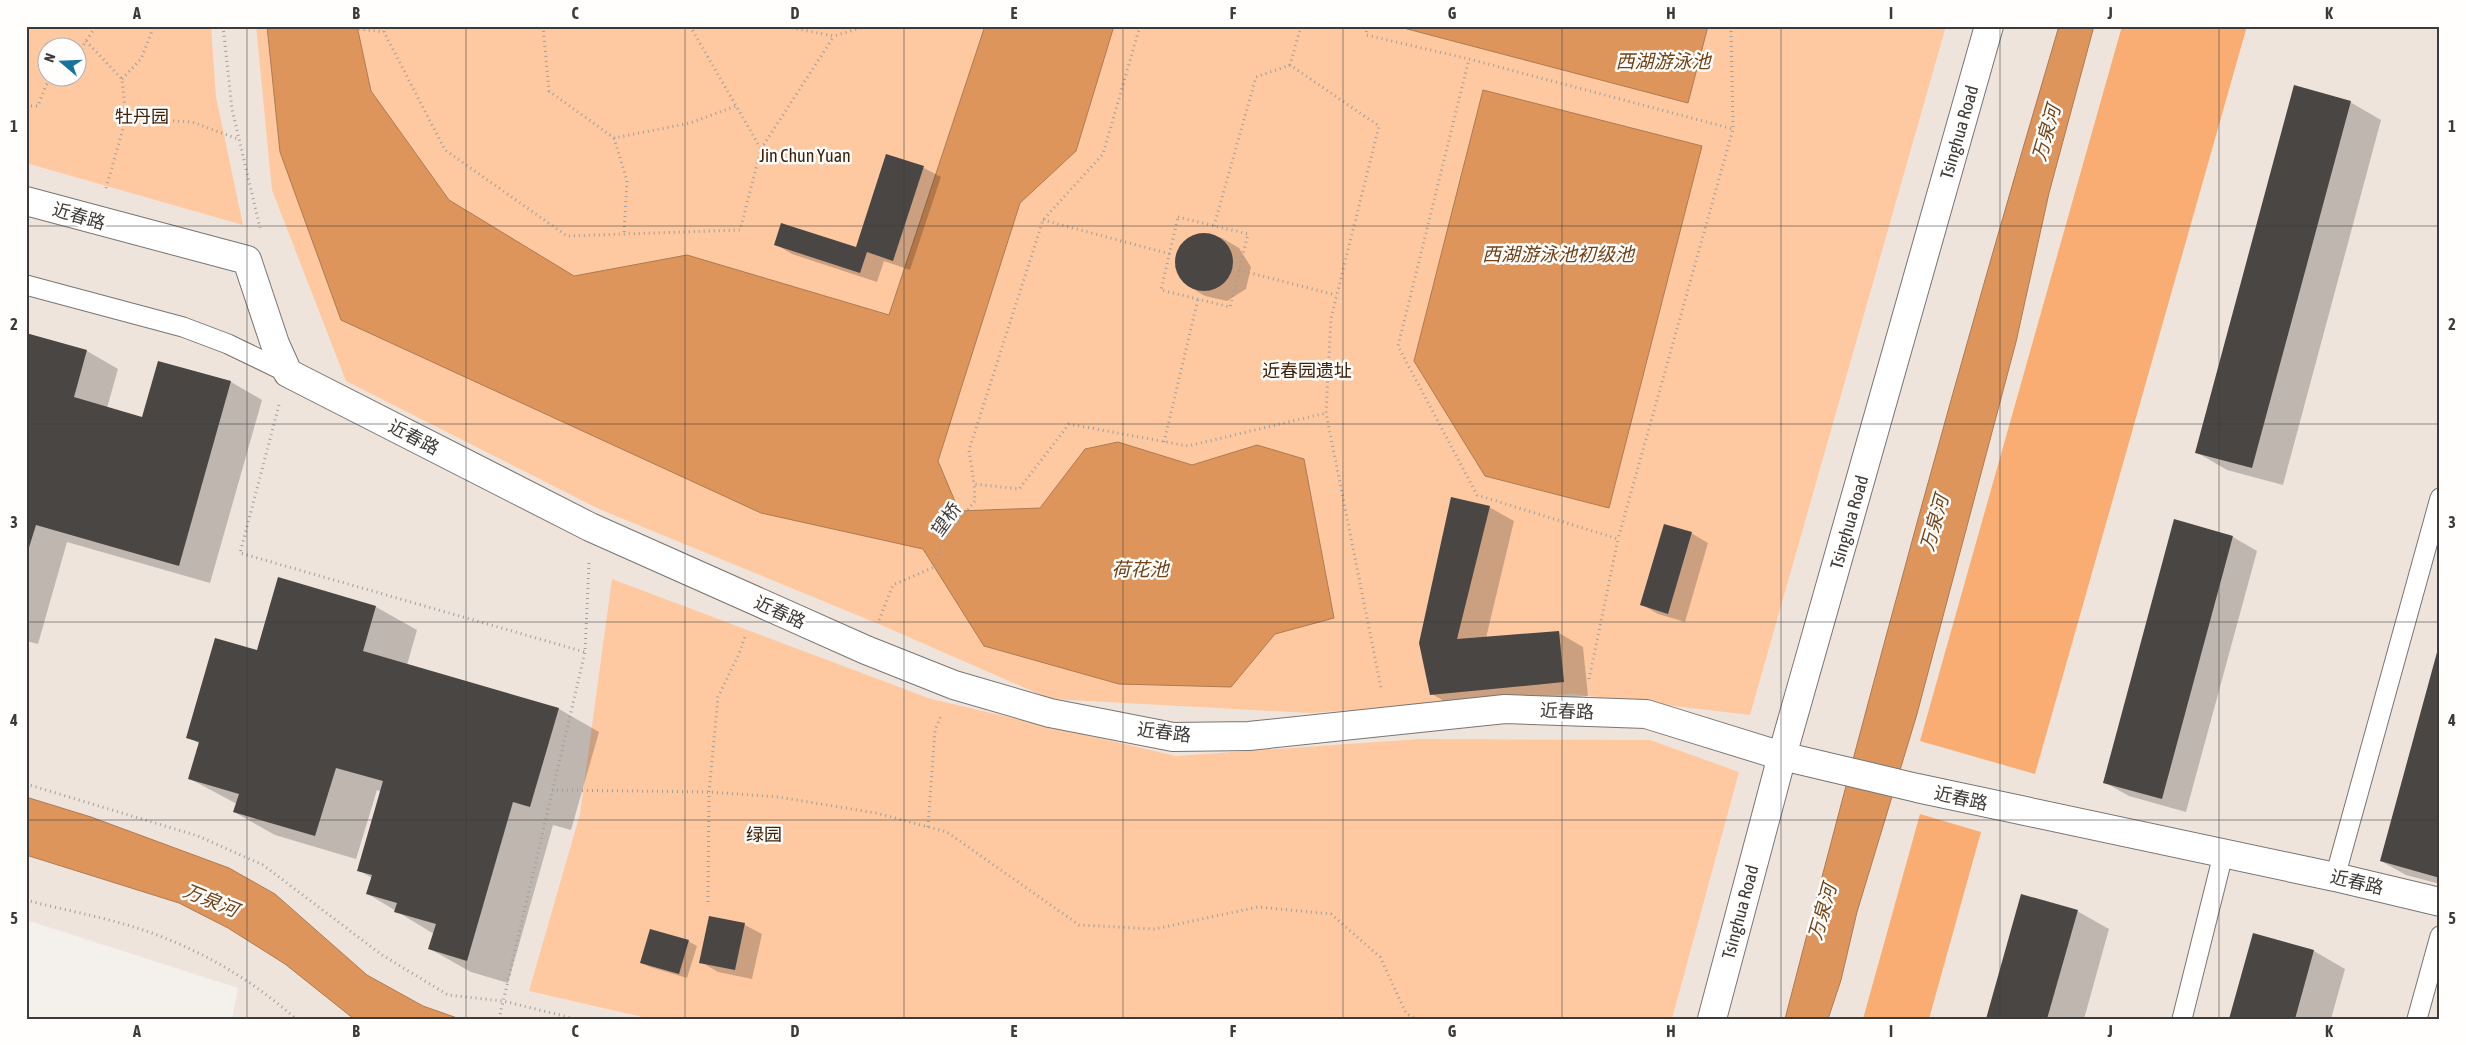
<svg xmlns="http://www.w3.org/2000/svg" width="2466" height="1045" font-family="'Asap Condensed','Noto Sans SC',sans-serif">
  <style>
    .built { fill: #efe4dc; fill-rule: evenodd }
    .green { fill: #fec9a1; fill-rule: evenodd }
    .forest { fill: #f9ad73 }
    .water { fill: #de955b; stroke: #ae7a51 }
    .shadow { fill: #0003 }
    .building { fill: #4a4643 }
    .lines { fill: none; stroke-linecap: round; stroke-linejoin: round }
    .service-casing { stroke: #797572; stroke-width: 21 }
    .minor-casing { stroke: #797572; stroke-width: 30 }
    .path { stroke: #a19e9b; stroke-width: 3; stroke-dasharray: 1 4; stroke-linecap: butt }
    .service { stroke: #fff; stroke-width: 19 }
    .minor { stroke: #fff; stroke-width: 28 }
    .grid { fill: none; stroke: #3d3b3a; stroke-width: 1; stroke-opacity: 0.55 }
    .labels { text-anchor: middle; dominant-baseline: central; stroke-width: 5; stroke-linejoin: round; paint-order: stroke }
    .park-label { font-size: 18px; fill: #3e2107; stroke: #fffefd }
    .street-label { font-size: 18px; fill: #3d3b3a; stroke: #fffefd }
    .water-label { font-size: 19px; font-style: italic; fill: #714115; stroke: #fffefd }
    .neatline { fill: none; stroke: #3d3b3a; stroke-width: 2 }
    .grid-label { font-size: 16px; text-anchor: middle; font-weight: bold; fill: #3d3b3a }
  </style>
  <rect width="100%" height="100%" fill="#f4f0ec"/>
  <path class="built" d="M26,26H2440V1019H232L238,988L26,920ZM48,48H78V78H48Z"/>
  <path class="green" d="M26,26H211L216,97L243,225L26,163ZM48,48H78V78H48Z
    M256,26H1946L1750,715L1571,694L1310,713L1050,699L881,625L599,509L346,381L272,190Z
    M612,579L931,699L1176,756L1420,739L1650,740L1739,772L1672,1019H651L529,991L580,814Z"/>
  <path class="forest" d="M2122,26H2247L2035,774L1920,741Z
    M1920,814L1981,832L1929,1019H1863Z"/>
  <path class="water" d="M267,26H357L371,91L449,200L574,276L687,255L889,315L985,26H1114L1076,151L1020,203L938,461L959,511L1040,508L1085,449L1118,442L1192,465L1257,445L1304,459L1334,618L1275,634L1231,687L1119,684L984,646L923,549L761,513L341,320L280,152Z
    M1396,26H1708L1688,103Z
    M2059,26H2094L2049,193L2016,342L1917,714L1857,912L1841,980L1828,1019H1785C1871,686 1961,355 2059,26Z
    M1483,90L1702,146L1609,508L1485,476L1414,361Z
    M26,797L91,817L229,868L275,894L367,975L423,1006L460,1019H354L285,964L228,928L179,903L26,855Z"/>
  <path class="shadow" d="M2350,102L2381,120L2283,485L2227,470L2196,452Z
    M887,156L924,168L941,177L910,270L884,261L877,282L792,254L775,244L857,249Z
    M1200,233L1222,238L1239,248L1251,267L1246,289L1227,301L1205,296L1188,286L1175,267L1180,245Z
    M26,334L87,351L118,369L107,408L143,418L159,362L231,382L262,400L210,583L67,542L38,644L26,641Z
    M1489,507L1514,521L1486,638L1559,633L1583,647L1588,696L1456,708L1432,694Z
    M1691,533L1708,543L1685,622L1658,614L1641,604Z
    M2233,537L2257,551L2186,812L2129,796L2104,782Z
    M278,579L376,607L417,630L407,665L559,709L599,732L571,830L553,825L508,983L471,972L430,949L434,934L368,894L372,878L358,870L381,792L377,790L356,859L275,835L234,812L237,804L190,779L200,744L188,737L257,651Z
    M2440,648V884L2406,875L2381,861Z
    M2077,911L2109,929L2084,1019H1988Z
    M710,917L745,925L762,934L752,979L718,972L701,962Z
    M2254,935L2314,951L2345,969L2331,1019H2230Z
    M688,941L697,946L687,978L650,967L642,963Z"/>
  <path class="building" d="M2294,85L2351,101L2252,468L2195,453Z
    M886,154L924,166L893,261L867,252L860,273L774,245L781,223L856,247Z
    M1175 262a29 29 0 1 1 58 0a29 29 0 1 1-58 0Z
    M26,333L87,350L74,397L142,417L158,361L231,381L179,566L36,525L26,557Z
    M1451,497L1490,506L1457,639L1559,631L1564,682L1430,695L1419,643Z
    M2174,519L2233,536L2162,799L2103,783Z
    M1664,524L1692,532L1668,614L1640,605Z
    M278,577L376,606L363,651L559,708L530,807L513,802L467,961L428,949L436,924L394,912L397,903L366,894L372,875L357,871L383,781L336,768L315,836L233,812L239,794L188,779L199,742L186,738L215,638L257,650Z
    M2439,645H2440V878L2380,861Z
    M2021,894L2078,910L2047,1019H1986Z
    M709,916L745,923L735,970L699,963Z
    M650,929L689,940L679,974L640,963Z
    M2253,933L2314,950L2295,1019H2229Z"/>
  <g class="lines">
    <g class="service-casing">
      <path id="service" d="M26,285L183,327L228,344L288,373
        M2335,877L2440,498
        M2182,1019L2223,855
        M2417,1019L2440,936"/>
    </g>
    <g class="minor-casing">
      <path id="minor" d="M26,201L247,260L275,344L288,373L590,527L866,650L954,685L1050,713L1173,737L1249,736L1505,709L1646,714L1782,756L1917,788L2335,877L2440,902
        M1712,1019L1782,756L1989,26"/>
    </g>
    <path class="path" d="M223,26L232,109L260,228
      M334,26L384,32
      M385,26L384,32L445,150L567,236L740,230L761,149L834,36
      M543,26L549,91L614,138L690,123L736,106
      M690,26L761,149
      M782,26L834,36L867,26
      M1140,26L1103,154L1043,220L969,450L974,484L1019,489L1069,424L1188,446L1326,413
      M1301,26L1290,65L1379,126L1331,318L1326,413L1381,688
      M1367,26L1366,35L1469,59
      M1731,26L1733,129
      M86,41L122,79L126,118
      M78,53L96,26
      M122,79L141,59L154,26
      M26,106H38L46,85L54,78
      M614,138L627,181L624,234
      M106,188L126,118L192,122L238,139
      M1178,217L1248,234L1230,307L1161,290Z
      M1043,220L1170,254
      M1214,226L1256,77L1290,65
      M1239,270L1336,295
      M279,405L240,553L585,652
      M1164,442L1198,299
      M879,620L893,585L934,567L945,537L975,501L974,484
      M1589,679L1618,539L1477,495L1398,346L1469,59L1733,129L1618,539
      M26,784L198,836L263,865L382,955L448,995L503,1001L576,1019
      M552,790L709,792L778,797L876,813L947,832L1079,925L1155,929L1258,907L1331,914L1380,957L1406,1013L1415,1019
      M928,827L935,730L941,716
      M26,900C59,909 94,915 127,925C189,943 248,976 296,1019
      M708,902L709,792L718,697L738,656L746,634
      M499,1019L585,652L589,563"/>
    <use href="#service" class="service"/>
    <use href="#minor" class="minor"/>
  </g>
  <path class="grid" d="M247,26V1019M466,26V1019M685,26V1019M904,26V1019M1123,26V1019M1343,26V1019M1562,26V1019M1781,26V1019M2000,26V1019M2219,26V1019M26,226H2440M26,424H2440M26,622H2440M26,820H2440"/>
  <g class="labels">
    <g class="park-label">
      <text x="142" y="116">牡丹园</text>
      <text x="805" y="155">Jin Chun Yuan</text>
      <text x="1307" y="370">近春园遗址</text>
      <text x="764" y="834">绿园</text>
    </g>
    <g class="street-label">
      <text transform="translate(1959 132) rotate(-74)">Tsinghua Road</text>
      <text transform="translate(79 216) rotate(16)">近春路</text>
      <text transform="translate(414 437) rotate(27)">近春路</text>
      <text transform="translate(946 519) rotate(-54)">望桥</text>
      <text transform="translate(1849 522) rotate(-74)">Tsinghua Road</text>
      <text transform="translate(780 612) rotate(24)">近春路</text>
      <text transform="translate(1567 711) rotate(2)">近春路</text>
      <text transform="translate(1164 732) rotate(7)">近春路</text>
      <text transform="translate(1961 798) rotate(12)">近春路</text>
      <text transform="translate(2357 882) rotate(13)">近春路</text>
      <text transform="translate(1740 912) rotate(-75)">Tsinghua Road</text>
    </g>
    <g class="water-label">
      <text x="1663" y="61">西湖游泳池</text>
      <text transform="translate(2046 133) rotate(-74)">万泉河</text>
      <text x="1558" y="254">西湖游泳池初级池</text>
      <text transform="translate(1934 523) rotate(-74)">万泉河</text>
      <text x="1140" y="569">荷花池</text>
      <text transform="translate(211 900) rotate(22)">万泉河</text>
      <text transform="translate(1822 912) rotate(-74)">万泉河</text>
    </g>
  </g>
  <rect width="2466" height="1045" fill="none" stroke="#fffefd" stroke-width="55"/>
  <g transform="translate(62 62) rotate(289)"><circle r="24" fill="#fffefd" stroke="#b1b0af"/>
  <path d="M0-4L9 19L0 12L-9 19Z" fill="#1772a0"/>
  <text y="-8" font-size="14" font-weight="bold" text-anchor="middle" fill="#3d3b3a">N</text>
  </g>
  <rect x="28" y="28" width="2410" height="990" class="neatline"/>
  <g class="grid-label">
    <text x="137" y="19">A</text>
    <text x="356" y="19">B</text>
    <text x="575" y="19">C</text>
    <text x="795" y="19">D</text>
    <text x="1014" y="19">E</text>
    <text x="1233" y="19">F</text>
    <text x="1452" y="19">G</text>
    <text x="1671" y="19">H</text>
    <text x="1891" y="19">I</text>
    <text x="2110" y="19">J</text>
    <text x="2329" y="19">K</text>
    <text x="14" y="132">1</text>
    <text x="2452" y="132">1</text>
    <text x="14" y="330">2</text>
    <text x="2452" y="330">2</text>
    <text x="14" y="528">3</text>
    <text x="2452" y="528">3</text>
    <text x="14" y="726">4</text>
    <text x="2452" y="726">4</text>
    <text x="14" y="924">5</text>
    <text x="2452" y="924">5</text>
    <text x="137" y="1037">A</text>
    <text x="356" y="1037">B</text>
    <text x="575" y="1037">C</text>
    <text x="795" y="1037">D</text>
    <text x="1014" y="1037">E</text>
    <text x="1233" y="1037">F</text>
    <text x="1452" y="1037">G</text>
    <text x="1671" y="1037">H</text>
    <text x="1891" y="1037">I</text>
    <text x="2110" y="1037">J</text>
    <text x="2329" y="1037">K</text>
  </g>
</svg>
